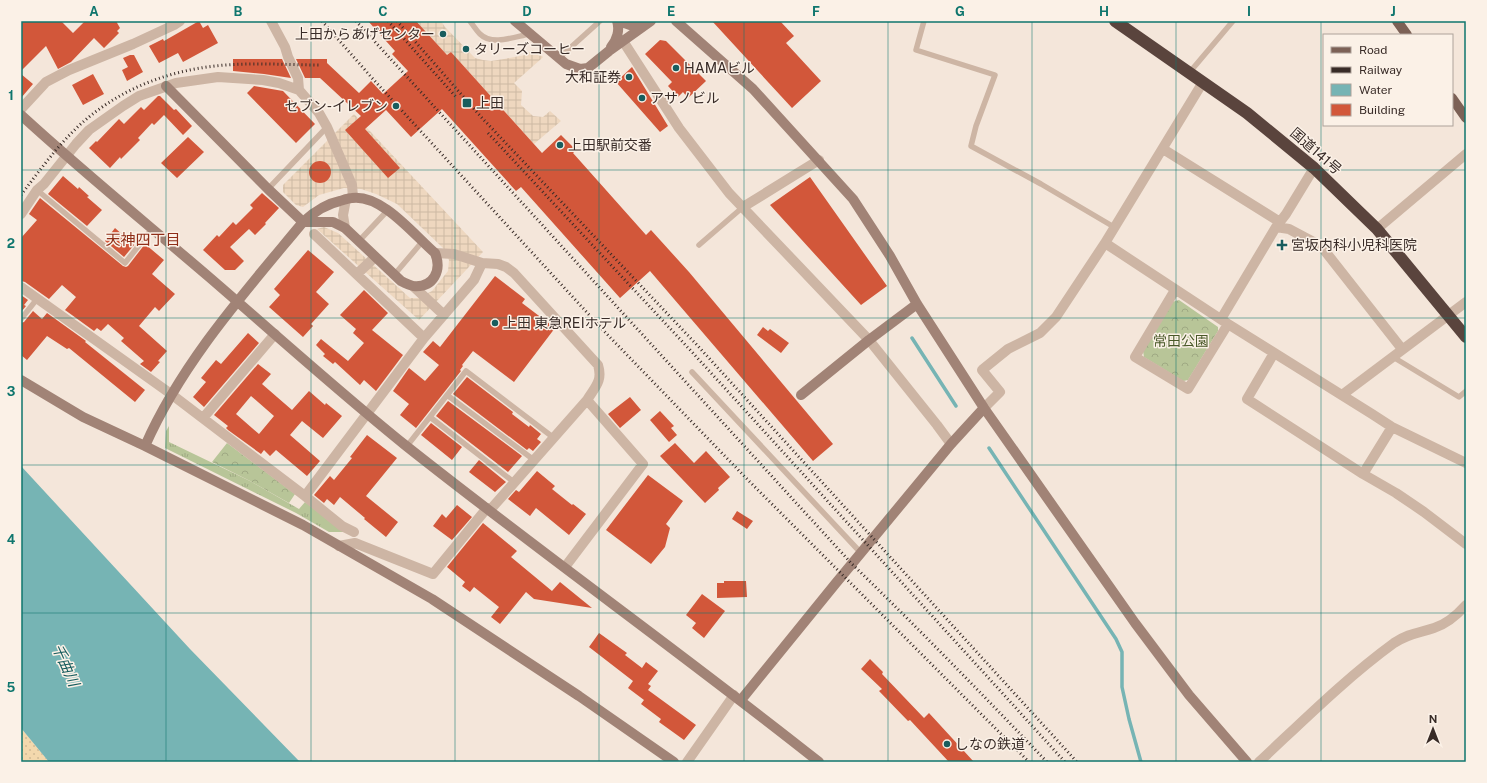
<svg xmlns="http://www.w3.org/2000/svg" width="1487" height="783" font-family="'Public Sans','Noto Sans JP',sans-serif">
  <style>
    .grass { fill: url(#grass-tufts) }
    .forest { fill: url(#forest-crowns) }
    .sand { fill: url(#sand-dots) }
    .plaza { fill: url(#plaza-grid) }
    .water { fill: #76b4b4 }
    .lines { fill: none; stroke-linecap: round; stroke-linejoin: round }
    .stream { stroke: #76b4b4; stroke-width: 3.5 }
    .building { fill: #d2573a; fill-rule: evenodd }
    .lane { stroke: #cdb5a4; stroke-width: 5.5 }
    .street { stroke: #cdb5a4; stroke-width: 10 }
    .secondary { stroke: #a18376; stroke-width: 10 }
    .primary { stroke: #7c6156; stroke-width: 10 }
    .highway { stroke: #5a443d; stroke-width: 12 }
    .rail { stroke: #382b27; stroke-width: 3; stroke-dasharray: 1 3; stroke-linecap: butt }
    .grid { fill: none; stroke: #0f766e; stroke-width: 1; stroke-opacity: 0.55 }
    .poi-dot { fill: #185d5e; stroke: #fbf1e7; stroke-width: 1.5 }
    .labels { text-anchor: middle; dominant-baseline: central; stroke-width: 3; stroke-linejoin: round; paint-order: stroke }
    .poi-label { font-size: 14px; fill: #382b27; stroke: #fbf1e7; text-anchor: start }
    .street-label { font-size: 14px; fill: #382b27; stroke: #fbf1e7 }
    .park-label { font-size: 14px; fill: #495928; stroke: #fbf1e7 }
    .neighbourhood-label { font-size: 15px; fill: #8f2e18; stroke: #fbf1e7 }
    .water-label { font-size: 15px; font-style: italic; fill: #185d5e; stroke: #fbf1e7 }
    .neatline { fill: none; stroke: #0f766e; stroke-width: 1.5 }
    .grid-label { font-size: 13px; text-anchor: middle; font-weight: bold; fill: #0f766e }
  </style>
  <defs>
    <pattern id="grass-tufts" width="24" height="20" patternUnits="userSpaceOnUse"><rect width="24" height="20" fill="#b8c598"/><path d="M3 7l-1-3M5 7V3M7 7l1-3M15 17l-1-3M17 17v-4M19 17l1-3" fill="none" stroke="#9fa983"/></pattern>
    <pattern id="forest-crowns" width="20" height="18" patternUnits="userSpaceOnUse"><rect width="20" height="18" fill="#b8c598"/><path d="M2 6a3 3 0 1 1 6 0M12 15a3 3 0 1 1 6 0" fill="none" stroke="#9fa983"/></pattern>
    <pattern id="sand-dots" width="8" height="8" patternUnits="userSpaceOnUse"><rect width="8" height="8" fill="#f3d8ad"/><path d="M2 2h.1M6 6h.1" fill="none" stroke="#d1ba95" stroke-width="1.8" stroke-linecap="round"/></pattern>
    <pattern id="plaza-grid" width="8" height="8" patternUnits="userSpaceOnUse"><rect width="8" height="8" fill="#eed7bf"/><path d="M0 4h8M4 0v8" fill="none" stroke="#cdb9a4"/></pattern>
  </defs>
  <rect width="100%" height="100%" fill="#f4e6da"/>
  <path class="grass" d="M169,426V442L250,481L299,509L305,502L345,532H329L296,513L165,448L166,431Z"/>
  <path class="forest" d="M1179,300L1218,327V331L1188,380L1183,381L1144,357L1143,351L1172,302Z
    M227,443L295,494L289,503L250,481L212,462Z"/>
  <path class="sand" d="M21,728L49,762H21Z"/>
  <path class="plaza" d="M416,21H441L445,27L475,58L483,60L491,61L504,59L525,55L533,50L537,52L543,57L541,59L514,83L522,91L521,105L533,116L543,117L550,111L561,121L534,144L451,52L447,55Z
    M354,114L483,252L419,320L317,229L324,227L338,233L410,298H418L432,291L448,271L449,260L443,248L397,204L376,194L361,189L344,188L319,195L303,207L296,205L283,192V185Z"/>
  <path class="water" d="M21,466L190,649L300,762H49L21,728Z"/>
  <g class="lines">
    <path class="stream" d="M912,338L956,406
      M989,448L1116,639L1122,652V687L1129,719L1141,762"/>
  </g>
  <path class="building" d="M21,21H61L73,33L85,21H116L120,28L117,31L119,33L104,48L94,38L71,62L58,69L46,46L21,71Z
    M199,21L203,28L208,25L218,43L183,62L178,53L159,63L149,46L163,39L164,41Z
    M368,21H416L447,55L451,52L542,153L561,135L576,150L573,153L646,235L651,230L689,272L833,444L813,461L650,271L620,298L521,187L516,191L442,109L411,137L386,110L365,129L400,168L388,178L345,130L361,116L320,78H305L296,59H327V63L359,93L371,81L383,94L408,71L392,54L395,51Z
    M712,21H780L794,36L786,43L821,81L792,108Z
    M660,40L666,41L706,81L688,98L683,92L678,97L668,86L672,82L645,54Z
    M130,55H134L143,72L127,81L122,70L128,67L123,58Z
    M233,59H282L291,78L264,74L233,71Z
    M632,67L668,126L660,132L616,82Z
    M21,74L33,84L21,98Z
    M93,74L104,94L83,105L72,85Z
    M254,86L283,91L315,124L296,143L247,93Z
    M158,96H160L174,110L176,109L192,126L183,135L164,115L154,125L152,123L138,138L140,140L121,159L120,157L110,168L89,148L96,141L97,142L119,119L124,124L141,107L144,110Z
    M188,137L204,152L177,178L161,163Z
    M309 172a11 11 0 1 1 22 0a11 11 0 1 1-22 0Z
    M63,176L78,189L79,187L89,196L87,197L102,210L87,226L48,194Z
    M810,177L887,286L861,305L770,205Z
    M262,193L279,208L265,223L266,224L255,235L249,229L230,247L244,261L235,270H225L203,250L217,235L219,237L233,222L236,225L253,208L250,205Z
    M40,198L123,266L126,267L128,266L145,244L164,260L152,274L175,294L159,311L155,307L139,326L167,351L158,361L160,362L151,372L140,364L144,361L121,341L124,338L108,324L101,331L97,328L94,331L65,310L76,297L62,285L49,299L25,282L21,281V238L37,220L29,214Z
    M115,228L134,245L124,257L105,241Z
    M308,250L334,272L316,292L329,304L311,324L313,326L303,337L269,307L280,295L274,289Z
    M495,276L525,299L522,303L555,328L514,382L473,351L462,365L463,366L460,370L461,371L416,428L400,415L409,404L393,391L409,368L425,381L439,365L423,352L433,341L440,347Z
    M364,290L388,313L372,330L403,355L376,391L364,380L360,385L335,362L333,364L323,356L325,354L316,345L321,339L348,361L364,343L353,333L356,329L340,315Z
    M21,295L28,300L24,305L26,306L21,312Z
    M33,311L42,319L47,313L86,341L85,342L145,390L135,402L69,348L67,349L47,336L27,360L21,355V323L24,322Z
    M763,327L768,331L770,329L789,343L781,353L757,335Z
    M248,333L259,343L204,407L193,397L206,382L201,378L216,360L221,364Z
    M258,364L271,374L262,384L292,410L309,391L325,405L326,403L342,416L323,438L302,421L290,435L320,461L307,476L276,450L270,456L264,450L261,454L228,430L226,428L228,426L214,415ZM251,396L274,416L259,434L236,414Z
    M467,377L513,412L512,414L529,427L530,425L541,434L537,439L541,442L533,451L529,448L527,450L453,394Z
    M630,397L641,410L620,428L608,414Z
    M448,401L522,456L508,472L436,416Z
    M660,411L674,426L671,428L677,435L669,442L650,420Z
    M431,423L462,447L452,460L421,435Z
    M367,435L397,458L366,496L398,522L386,537L364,519L365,518L340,497L334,505L327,499L324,503L314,495L330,476L334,480L352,458L350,457Z
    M675,443L694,463L706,451L730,477L718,488L719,490L705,503L660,456Z
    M479,460L506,482L495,492L469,472Z
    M537,471L555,486L552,489L572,505L573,504L586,514L569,535L536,508L530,516L508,499L516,490L519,492Z
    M648,475L683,501L666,524L670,528L665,547L651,564L606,530Z
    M457,505L472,517L452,540L433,526L442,514L446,518Z
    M737,511L753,521L747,529L732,519Z
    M483,523L517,551L511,557L552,591L560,582L592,608L534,599L526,592L500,624L491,617L499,607L474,587L470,592L462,586L465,582L447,567Z
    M724,581H746L747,597L717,598V583H724Z
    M702,594L725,611L704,638L692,628L696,623L686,615Z
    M599,633L627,653L625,655L642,668L646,662L658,671L648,684L651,686L648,690L696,725L684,740L659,722L661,719L641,704L644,700L628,688L633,681L589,647Z
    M870,659L883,672L882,674L924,718L929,713L974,762H949L910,720L908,721L879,691L882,689L861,669Z"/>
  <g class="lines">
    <path class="lane" d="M470,21C473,25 476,30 480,34C492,46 514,37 529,34
      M924,21L916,50L995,75L976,126L971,146L1041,184L1114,227
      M559,58L600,21
      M1189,73L1233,21
      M268,189L327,127
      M37,190L125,263L152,229
      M359,241L388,210
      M699,245L743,207
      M394,275L422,242
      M21,319L37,299
      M1393,357L1459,397L1466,391
      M692,372L861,553
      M447,395L534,460
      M430,417L515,483
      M407,446L466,371L554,438"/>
    <path class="street" d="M271,21L285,47L288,57L298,78L299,90
      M623,41L679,128L729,193L869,340L937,425L951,444
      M21,109L46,82L69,70L133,44L174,25L180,21
      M1163,149L1280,222
      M743,207L819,160
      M21,214L37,190L44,184L76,144L89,130L123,106L139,96L176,83L218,77L263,80L279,83L299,90L319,113L327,127L352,185L353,197
      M1276,227L1289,229L1321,246L1402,349
      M345,228L343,215L346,199
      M1377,229L1466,154
      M314,234L424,338
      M1105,243L1228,324L1372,414L1392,427L1466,463
      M435,253L454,254L482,263L498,264L506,267L514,273L598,365C603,381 595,387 587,400L643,464L565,567
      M357,274L375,257
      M413,286L444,315
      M21,287L171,394L305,496
      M1175,290L1135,357L1188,389L1228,324
      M1221,319L1276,227L1286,214L1314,168
      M1274,353L1247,399L1363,474L1396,493L1424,512L1466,544
      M1342,395L1466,302
      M984,408L1000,392L982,370L1008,349L1040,333L1056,317L1105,243L1203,82
      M203,418L275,334
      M1363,474L1392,427
      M490,510L587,400
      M354,532L342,526L305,496L424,338L474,280L482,263
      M339,546L355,543L433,574L487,508
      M687,762L734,695
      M1259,762C1303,721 1346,678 1394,643C1409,633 1419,633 1434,628C1447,624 1457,615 1466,605"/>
    <path class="secondary" d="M515,21L566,64L580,69L588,68L609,51L651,21
      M619,21L630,25H645
      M676,21L753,89L853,199L890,256L917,304L984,408L1135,623L1189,695L1247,762
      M611,47C617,40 620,30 617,21
      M21,115C82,171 146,223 209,277C274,333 338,391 405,445C541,553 683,654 819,762
      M21,380L83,417L145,446L303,525L432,599L579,696L674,762
      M801,395L869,340L917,304
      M145,446C182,362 245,292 303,222C314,212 325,204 340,201C344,200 348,198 352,198C382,194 414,235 435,253C442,270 434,288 413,286C409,285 405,283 401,281L345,228L333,222H303L268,189L166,86
      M741,700L836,583L951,444L984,408"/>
    <path class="primary" d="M1397,21L1407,35
      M1452,98L1466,118"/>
    <path class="highway" d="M1115,21L1247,113L1314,168L1377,229L1466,337"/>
    <path class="rail" d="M322,21L372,78L603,330L748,480L1029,762
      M356,21L852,564C919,629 983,695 1047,762
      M388,21L457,98
      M397,21L483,119L697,345L1077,762
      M488,133L692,352L1065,762
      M21,195C43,166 65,135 94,113C129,86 171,71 215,66C250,62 286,65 321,65"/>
  </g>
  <path class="grid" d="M166,21V762M311,21V762M455,21V762M599,21V762M744,21V762M888,21V762M1032,21V762M1176,21V762M1321,21V762M21,170H1466M21,318H1466M21,465H1466M21,613H1466"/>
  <g class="poi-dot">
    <circle cx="443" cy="34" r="4"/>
    <circle cx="466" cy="49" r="4"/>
    <circle cx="676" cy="68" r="4"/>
    <circle cx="629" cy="77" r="4"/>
    <circle cx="642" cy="98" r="4"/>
    <rect x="462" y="98" width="10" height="10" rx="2"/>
    <circle cx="396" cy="106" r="4"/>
    <circle cx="560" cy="145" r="4"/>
    <path d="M1280 239h4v4h4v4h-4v4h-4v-4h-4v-4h4z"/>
    <circle cx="495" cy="323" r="4"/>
    <circle cx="947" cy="744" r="4"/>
  </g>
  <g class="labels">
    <g class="poi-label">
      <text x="435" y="34" text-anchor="end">上田からあげセンター</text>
      <text x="474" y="49">タリーズコーヒー</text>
      <text x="684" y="68">HAMAビル</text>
      <text x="621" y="77" text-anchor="end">大和証券</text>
      <text x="650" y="98">アサノビル</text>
      <text x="476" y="103">上田</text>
      <text x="388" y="106" text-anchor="end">セブン-イレブン</text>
      <text x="568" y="145">上田駅前交番</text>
      <text x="1291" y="245">宮坂内科小児科医院</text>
      <text x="503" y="323">上田 東急REIホテル</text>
      <text x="955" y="744">しなの鉄道</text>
    </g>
    <g class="street-label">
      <text transform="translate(1316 151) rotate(41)">国道141号</text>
    </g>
    <g class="park-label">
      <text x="1181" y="341">常田公園</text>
    </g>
    <g class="neighbourhood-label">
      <text x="143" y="239">天神四丁目</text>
    </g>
    <g class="water-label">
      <text transform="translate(66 665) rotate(66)">千曲川</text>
    </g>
  </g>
  <rect width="1487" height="783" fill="none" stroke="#fbf1e7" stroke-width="44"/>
  <rect x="1323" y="34" width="130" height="92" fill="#fbf1e7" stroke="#ada29a"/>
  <rect x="1331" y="47" width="20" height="6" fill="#7c6156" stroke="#ada29a"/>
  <text x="1359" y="54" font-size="12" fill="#382b27">Road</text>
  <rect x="1331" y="67" width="20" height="6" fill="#382b27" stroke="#ada29a"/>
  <text x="1359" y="74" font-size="12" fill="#382b27">Railway</text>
  <rect x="1331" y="84" width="20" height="12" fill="#76b4b4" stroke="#ada29a"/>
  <text x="1359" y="94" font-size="12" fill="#382b27">Water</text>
  <rect x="1331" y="104" width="20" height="12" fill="#d2573a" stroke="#ada29a"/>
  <text x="1359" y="114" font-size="12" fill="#382b27">Building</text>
  <g transform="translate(1433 729)" stroke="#fbf1e7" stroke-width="3" paint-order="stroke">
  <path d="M0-3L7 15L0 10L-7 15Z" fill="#382b27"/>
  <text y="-6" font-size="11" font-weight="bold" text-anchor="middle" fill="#382b27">N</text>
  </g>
  <rect x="22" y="22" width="1443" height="739" class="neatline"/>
  <g class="grid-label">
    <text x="94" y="16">A</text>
    <text x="238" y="16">B</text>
    <text x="383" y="16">C</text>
    <text x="527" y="16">D</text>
    <text x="671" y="16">E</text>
    <text x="816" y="16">F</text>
    <text x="960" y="16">G</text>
    <text x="1104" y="16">H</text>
    <text x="1249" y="16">I</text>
    <text x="1393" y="16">J</text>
    <text x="11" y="100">1</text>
    <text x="11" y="248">2</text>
    <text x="11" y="396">3</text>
    <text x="11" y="544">4</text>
    <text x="11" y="692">5</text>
  </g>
</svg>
